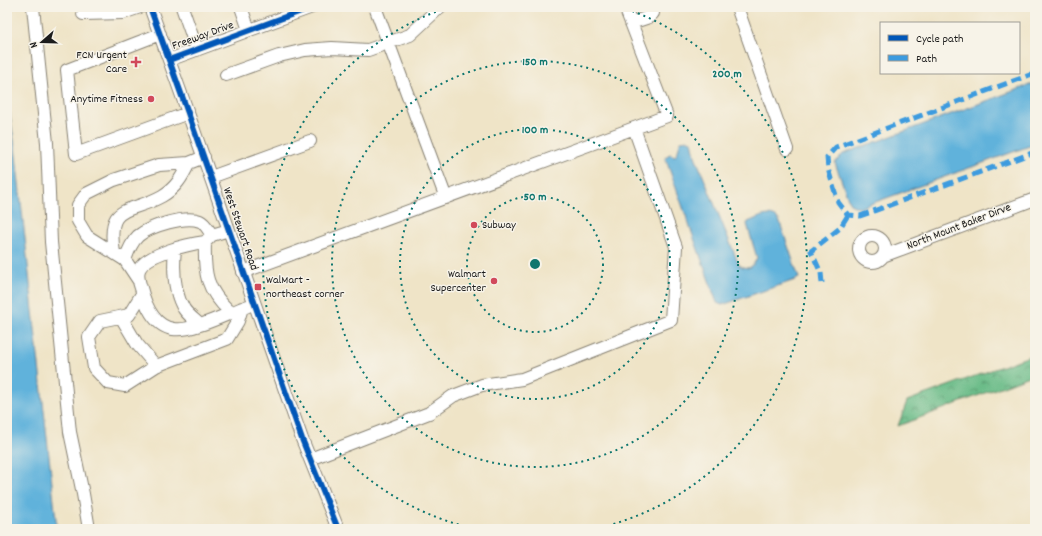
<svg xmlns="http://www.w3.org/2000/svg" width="1042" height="536" font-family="Dekko,sans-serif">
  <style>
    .forest { fill: url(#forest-crowns); stroke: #436c52 }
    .water { fill: #60b2db; stroke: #3e677c }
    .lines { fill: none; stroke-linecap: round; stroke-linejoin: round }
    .minor-casing { stroke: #868072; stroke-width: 14 }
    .minor { stroke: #fff; stroke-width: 12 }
    .quiet { stroke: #3c9bdf; stroke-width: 5; stroke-dasharray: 10 5; stroke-linecap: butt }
    .cycleway-casing { stroke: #f7f3e8; stroke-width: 8 }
    .cycleway { stroke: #0057b8; stroke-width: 6 }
    .ring { fill: none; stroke: #0f766e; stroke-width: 2; stroke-dasharray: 2 4 }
    .poi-dot { fill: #d1495b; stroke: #f7f3e8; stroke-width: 1.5 }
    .labels { text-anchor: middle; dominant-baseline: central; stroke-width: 3; stroke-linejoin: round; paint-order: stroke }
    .street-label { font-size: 12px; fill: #1c1c1c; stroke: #f7f3e8 }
    .poi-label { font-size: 12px; fill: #1c1c1c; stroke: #f7f3e8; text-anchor: end }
    .centre { fill: #0f766e; stroke: #f7f3e8; stroke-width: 2 }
    .ring-label { font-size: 12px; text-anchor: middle; font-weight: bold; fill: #0f766e; stroke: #f7f3e8; stroke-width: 3; stroke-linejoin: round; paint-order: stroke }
  </style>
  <defs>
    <pattern id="forest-crowns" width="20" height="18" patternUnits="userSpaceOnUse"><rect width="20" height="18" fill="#6abc88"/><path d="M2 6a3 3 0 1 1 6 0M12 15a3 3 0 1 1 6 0" fill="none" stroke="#56986e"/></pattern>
  </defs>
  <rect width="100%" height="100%" fill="#f7f3e8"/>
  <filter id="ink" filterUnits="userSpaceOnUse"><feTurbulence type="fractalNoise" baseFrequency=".025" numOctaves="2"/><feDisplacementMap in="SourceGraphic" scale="8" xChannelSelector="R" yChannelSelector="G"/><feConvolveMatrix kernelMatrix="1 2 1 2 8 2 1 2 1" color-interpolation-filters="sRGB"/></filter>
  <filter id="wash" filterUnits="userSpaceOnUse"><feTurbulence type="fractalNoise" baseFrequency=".012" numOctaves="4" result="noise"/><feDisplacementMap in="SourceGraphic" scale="16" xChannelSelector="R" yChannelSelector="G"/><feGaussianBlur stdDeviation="0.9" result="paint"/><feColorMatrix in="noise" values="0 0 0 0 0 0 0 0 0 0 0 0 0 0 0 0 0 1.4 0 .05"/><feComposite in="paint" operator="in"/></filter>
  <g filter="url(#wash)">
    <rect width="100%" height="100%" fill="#efe4c7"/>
    <path class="forest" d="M1035,354V374L898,426L907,401Z"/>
    <path class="water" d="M1035,83V144L859,208L850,204L835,163L843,154Z
      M7,95L15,147L57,529H7Z
      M688,140L692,141L695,156L739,265C750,271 752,267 757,258L747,224L748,222C758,218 770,210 779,220L799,278L795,280L722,305L717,303L665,157L670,154L675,156C679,153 678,146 681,141Z"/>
  </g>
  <g filter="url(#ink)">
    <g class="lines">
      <g class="minor-casing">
        <path id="minor" d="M33,7L47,143L51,242L70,432L83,494L89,529
          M150,7L188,113L302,439L338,529
          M182,7L197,50
          M241,7L249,30
          M375,7L446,198
          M737,7L787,149
          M83,14L123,13L140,7
          M631,23L649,17L653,13L652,7
          M160,34L67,70L76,154L188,113
          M169,60L312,7
          M226,75L279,56L305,50L332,48L368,50L410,35L440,7
          M211,177L310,141
          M859 249a13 13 0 1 1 26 0a13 13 0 1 1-26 0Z
          M210,237L205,242C204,274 206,289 230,312
          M205,242C189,244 145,254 139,270C137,276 139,282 141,288C145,304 154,326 173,329C193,332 228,313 248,306
          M175,249C173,269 173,291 184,309C188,315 195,320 200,325
          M114,253C106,202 128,215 162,196C176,188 182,177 189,163
          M883,256L1035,199
          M125,260C128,251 132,242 138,236C150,226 186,215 200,221C205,223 209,231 212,235L229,230
          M243,272L667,116L625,7
          M139,281L125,260L87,236L78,221V205L86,194L114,180L159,165L189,163L204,157
          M142,294L129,315L100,321L89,337L94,368L108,383L125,386L156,366L227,339L238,321L242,308
          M121,317L137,344L156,366
          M310,459L429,413L453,396L482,385L522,379L671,320L676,247L634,128"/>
      </g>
      <use href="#minor" class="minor"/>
      <path class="quiet" d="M1035,73L836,147L827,157L828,169L838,202L848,215L860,216L1035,152
        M822,283L821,273L811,251L840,228L848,215"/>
      <g class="cycleway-casing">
        <path id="cycleway" d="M150,7L188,113L302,439L338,529
          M169,60L312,7"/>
      </g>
      <use href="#cycleway" class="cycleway"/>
    </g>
  </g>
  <g class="ring">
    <circle cx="535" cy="264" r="68"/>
    <circle cx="535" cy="264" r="135"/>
    <circle cx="535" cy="264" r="203"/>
    <path d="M476 529A271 271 0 0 1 449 7M621 7A271 271 0 0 1 594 529"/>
  </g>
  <g class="poi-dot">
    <path d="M134 56h4v4h4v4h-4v4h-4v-4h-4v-4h4z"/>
    <circle cx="151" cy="99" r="4"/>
    <circle cx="474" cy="225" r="4"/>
    <circle cx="494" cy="281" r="4"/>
    <rect x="254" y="283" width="8" height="8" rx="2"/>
  </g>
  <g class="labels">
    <g class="street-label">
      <text transform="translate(203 36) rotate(-20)">Freeway Drive</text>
      <text transform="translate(959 227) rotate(-21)">North Mount Baker Dirve</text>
      <text transform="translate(240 229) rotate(71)">West Stewart Road</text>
    </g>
    <g class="poi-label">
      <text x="127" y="55">FCN Urgent<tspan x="127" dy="14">Care</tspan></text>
      <text x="143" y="99">Anytime Fitness</text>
      <text x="482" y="225" text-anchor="start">Subway</text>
      <text x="486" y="274">Walmart<tspan x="486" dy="14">Supercenter</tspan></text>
      <text x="266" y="280" text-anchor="start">WalMart -<tspan x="266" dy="14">northeast corner</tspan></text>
    </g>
  </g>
  <circle cx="535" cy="264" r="6" class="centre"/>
  <g class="ring-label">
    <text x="535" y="65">150 m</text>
    <text x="727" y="77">200 m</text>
    <text x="535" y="133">100 m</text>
    <text x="535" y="200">50 m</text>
  </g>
  <rect width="1042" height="536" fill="none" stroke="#f7f3e8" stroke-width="24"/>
  <rect x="880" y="22" width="140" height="52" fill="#f7f3e8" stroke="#9f9d96"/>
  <rect x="888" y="35" width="20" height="6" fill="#0057b8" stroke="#9f9d96"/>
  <text x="916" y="42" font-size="12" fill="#1c1c1c">Cycle path</text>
  <rect x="888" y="55" width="20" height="6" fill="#3c9bdf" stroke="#9f9d96"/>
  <text x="916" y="62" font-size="12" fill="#1c1c1c">Path</text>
  <g transform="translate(42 42) rotate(250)" stroke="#f7f3e8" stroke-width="3" paint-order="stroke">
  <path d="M0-3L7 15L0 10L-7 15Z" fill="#1c1c1c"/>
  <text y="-6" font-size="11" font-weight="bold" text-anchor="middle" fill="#1c1c1c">N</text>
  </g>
</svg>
